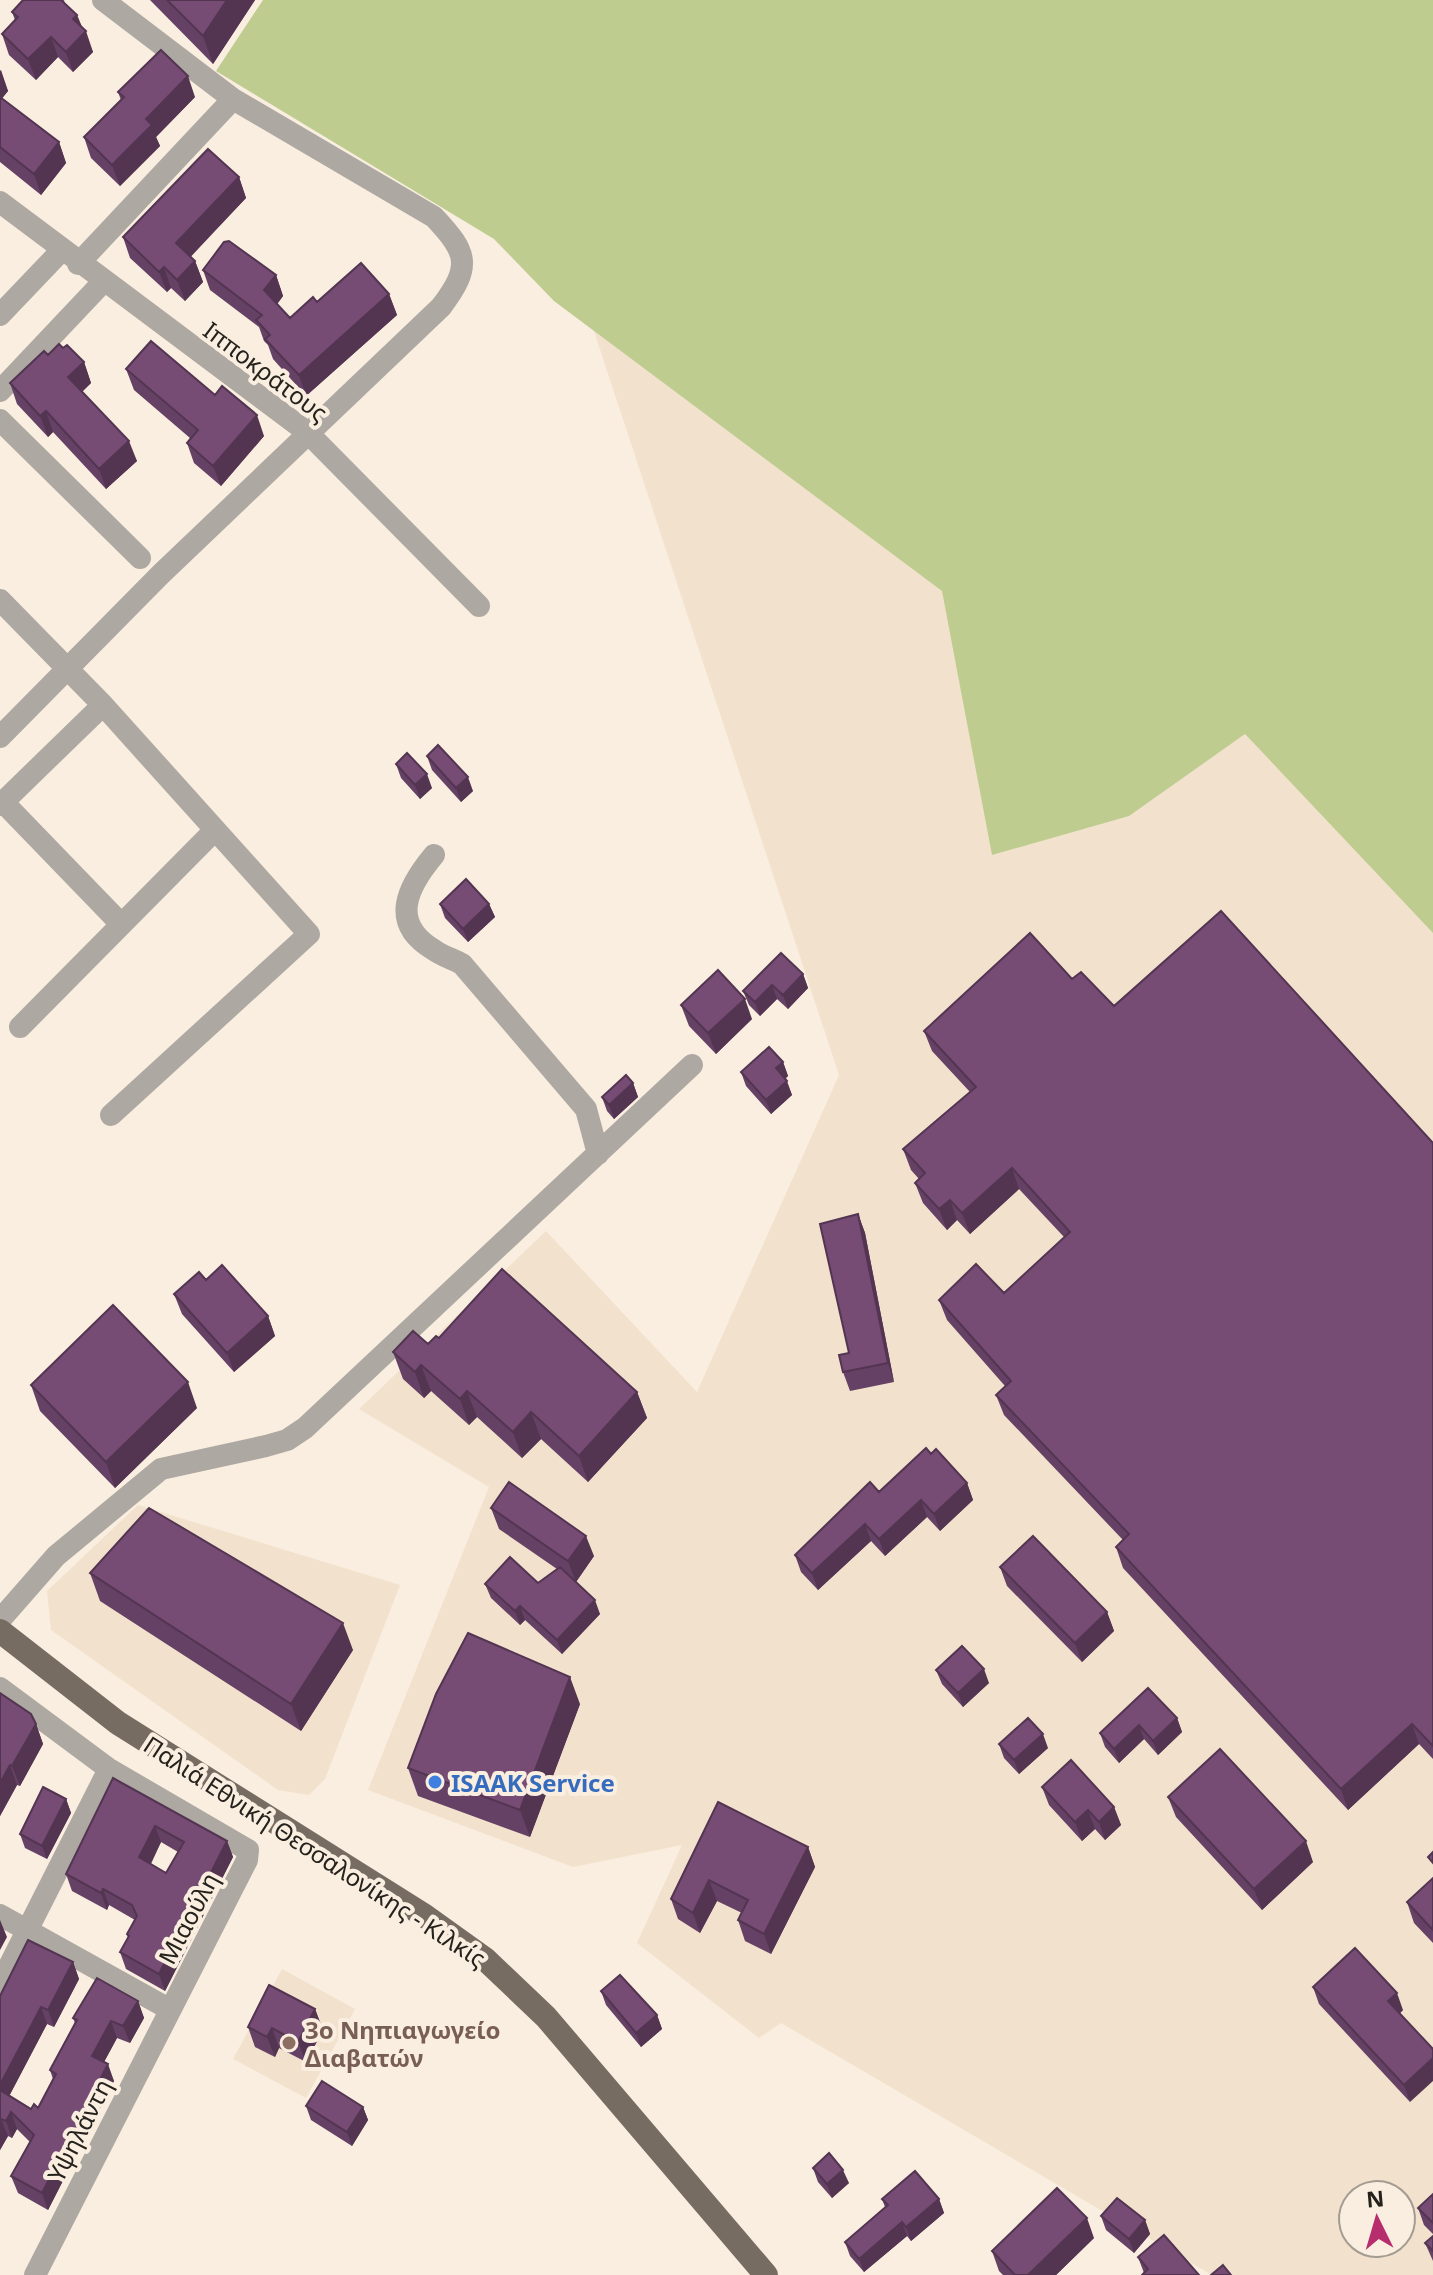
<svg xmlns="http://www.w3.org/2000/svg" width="1433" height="2275" font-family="'Noto Sans',sans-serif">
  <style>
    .built { fill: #f2e2cd; fill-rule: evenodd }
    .green { fill: #bfcc90 }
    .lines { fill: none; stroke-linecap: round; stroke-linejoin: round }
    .minor { stroke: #aea8a2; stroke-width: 22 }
    .major { stroke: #766c62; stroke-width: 24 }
    .wall { fill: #654165; fill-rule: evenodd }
    .shaded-wall { fill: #533552 }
    .building { fill: #764c75; stroke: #533552; stroke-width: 2; fill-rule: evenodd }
    .shop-dot { fill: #3f7fe0; stroke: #f9eedf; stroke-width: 3 }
    .education-dot { fill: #8d6e63; stroke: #f9eedf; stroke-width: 3 }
    .labels { text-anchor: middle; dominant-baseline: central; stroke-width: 8; stroke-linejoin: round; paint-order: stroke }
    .street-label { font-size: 24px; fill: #25211c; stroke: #f9eedf }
    .shop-label { font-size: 24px; font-weight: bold; fill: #366cbe; stroke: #f9eedf; text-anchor: start }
    .education-label { font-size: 24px; font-weight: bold; fill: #785e54; stroke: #f9eedf; text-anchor: start }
  </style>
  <rect width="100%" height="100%" fill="#f9eedf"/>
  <path class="built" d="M1433,0V2275H1212L781,2023L759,2038L637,1943L682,1845L573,1867L368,1790L489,1487L359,1409L546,1231L697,1392L839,1075L528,131ZM1353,2195H1401V2243H1353Z
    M138,1505L400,1585L325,1779L309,1795L278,1790L51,1630L47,1591Z
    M282,1969L355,2009L306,2098L233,2059Z"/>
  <path class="green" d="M263,0H1433V933L1245,734L1129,816L992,855L942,591L554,301L494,239L216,71Z"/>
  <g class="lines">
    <path class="minor" d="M0,202L307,432L479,606
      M78,264L233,99
      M0,315L62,250
      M0,391L103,282
      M0,420L140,558
      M0,600L103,705L309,934L111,1115
      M0,737L161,574L441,307C472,266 468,253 434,217L233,99L103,0
      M3,802L121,924
      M0,805L103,705
      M434,855C408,886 388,923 434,950C442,956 453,959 462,964L586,1109L598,1154
      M20,1027L215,830
      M0,1620L56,1556L161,1469L266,1446L287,1440L305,1428L692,1065
      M0,1688L109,1769L248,1850L247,1860L35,2275
      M0,1915L169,2009
      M0,1984L109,1769"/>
    <path class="major" d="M0,1631L118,1723L425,1916L485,1959L546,2017L766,2275"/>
  </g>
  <path class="wall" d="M64,0L65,4L77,15L93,52L73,72L58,57L36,80L9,55L2,34L15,20L12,12Z
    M150,0H255L213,64Z
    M0,70L8,91L2,98L59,142L66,163L41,195L0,162Z
    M118,92L195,97L156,137L160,146L120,186L91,158L84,137L121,100Z
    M239,177L246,198L190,256L195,261L203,282L185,301L171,288L167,292L130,258L123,237Z
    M203,270L276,275L283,296L277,304L290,318L317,302L389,294L397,315L306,396L273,359L268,345L264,341L259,327L210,290Z
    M63,348L84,362L91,383L82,392L137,461L106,489L53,432L48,437L17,404L10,383Z
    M126,369L215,395L264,436L221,486L194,463L187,443L190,438L134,390Z
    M427,756L473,791L461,802L432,770Z
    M396,764L432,788L420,799L401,778Z
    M440,904H489L495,917L468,942L445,918Z
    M803,974L808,988L788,1009L777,999L760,1016L749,1005L743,991Z
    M1072,979L1114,1006L1433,1143V1759L1419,1744L1348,1810L1123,1568L1116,1547L1123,1540L1004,1415L996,1395L1005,1386L947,1320L939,1300L1004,1293L1064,1237L1019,1189L970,1234L957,1220L947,1230L923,1203L915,1183L919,1179L911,1170L903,1149L970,1092L932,1051L924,1031Z
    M681,1005L752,1019L716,1054L689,1026Z
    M783,1062L788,1076L785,1079L792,1095L771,1114L746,1086L741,1072Z
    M633,1083L638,1097L614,1119L607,1111L602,1097Z
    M858,1214L865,1233L894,1382L850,1391L843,1372L849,1353Z
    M206,1280L268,1316L275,1336L234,1372L182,1314L174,1294Z
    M439,1338L637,1392L647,1418L588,1482L541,1439L522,1458L477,1417L469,1425L431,1391L424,1398L403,1379L393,1352L428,1344Z
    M31,1385L197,1408L115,1488L40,1411Z
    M931,1454L967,1483L973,1500L940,1531L927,1517L885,1556L871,1541L818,1590L801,1572L795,1555Z
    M491,1508L594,1556L576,1582L600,1614L562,1654L525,1620L520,1625L491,1598L485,1584L538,1583L557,1569L499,1529Z
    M1000,1567L1107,1612L1114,1631L1082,1662L1007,1586Z
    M90,1573L353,1650L301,1731L100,1601Z
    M936,1670L989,1683L963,1707L942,1684Z
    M0,1693L36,1724L43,1744L20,1786L17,1785L0,1816Z
    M580,1704L530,1837L418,1796L408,1768Z
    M1177,1718L1182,1732L1158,1755L1144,1739L1119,1763L1105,1747L1100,1733Z
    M999,1744L1048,1748L1019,1774L1004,1758Z
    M113,1778L227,1841L233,1857L165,1991L126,1969L120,1952L128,1938L127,1934L135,1920L109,1905L107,1910L72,1891L66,1874ZM161,1842L178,1852L166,1873L151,1864Z
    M1042,1787L1114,1807L1121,1825L1105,1840L1095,1829L1082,1841L1049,1805Z
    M1168,1797L1313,1862L1262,1910L1176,1817Z
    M66,1799L71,1813L47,1859L25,1848L20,1834Z
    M718,1802L808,1847L815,1867L771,1954L745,1941L738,1920L742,1913L717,1901L700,1933L678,1919L671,1899Z
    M1433,1878V1943L1414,1923L1407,1902Z
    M73,1962L79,1979L54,2027L47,2024L9,2096L31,2109L38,2108L53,2079L50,2070L75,2023L73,2018L138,2001L144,2018L130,2043L117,2038L104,2062L114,2081L48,2210L18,2193L11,2176L30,2142L17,2129L12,2138L8,2136L0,2150V1996Z
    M1313,1987L1403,2010L1400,2013L1410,2102L1319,2004Z
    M601,1991L657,2015L662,2029L641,2047L606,2005Z
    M315,2009L323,2030L306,2062L279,2048L275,2057L255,2047L248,2027Z
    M306,2106L363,2107L368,2120L352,2146L311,2120Z
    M813,2168L849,2183L832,2198L818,2182Z
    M1433,2194V2234L1424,2225L1418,2208Z
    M882,2199H939L944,2213L911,2241L907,2236L864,2272L850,2256L845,2242L885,2207Z
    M1101,2216L1145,2220L1150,2234L1134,2253L1106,2230Z
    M1433,2236V2261L1425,2243Z
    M1094,2238L1056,2275H1003L999,2271L992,2251Z
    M1138,2257L1199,2275L1144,2273Z"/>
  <path class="shaded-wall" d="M227,0H255L213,64L203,36Z
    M77,15L84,34L86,31L93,52L73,72L66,52L73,19Z
    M51,37L58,57L36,80L28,59Z
    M1,70L8,91L0,101V71Z
    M188,76L195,97L156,137L160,146L120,186L112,165L146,119Z
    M59,142L66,163L41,195L34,174Z
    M239,177L246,198L184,264L176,243Z
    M195,261L203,282L185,301L177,280Z
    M164,267L171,288L167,292L159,272Z
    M276,275L283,296L272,311L264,290Z
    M389,294L397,315L306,396L299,375Z
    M84,362L91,383L75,398L68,377Z
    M46,411L53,432L48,437L40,416Z
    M257,415L264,436L221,486L213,466Z
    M129,441L137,461L106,489L99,469Z
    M427,774L432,788L420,799L415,785Z
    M468,777L473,791L461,802L456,788Z
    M489,904L495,917L468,942L463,929Z
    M803,974L808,988L788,1009L783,995Z
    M772,985L777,999L760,1016L755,1002Z
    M745,999L752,1019L716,1054L708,1033Z
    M783,1062L788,1076L781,1082L776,1068Z
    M787,1081L792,1095L771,1114L766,1100Z
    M633,1083L638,1097L614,1119L609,1105Z
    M1012,1168L1019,1189L970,1234L962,1213Z
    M950,1200L957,1220L947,1230L939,1209Z
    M858,1214L865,1233L894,1382L888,1363Z
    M268,1316L275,1336L234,1372L227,1353Z
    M421,1365L431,1391L424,1398L415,1372Z
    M188,1382L197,1408L115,1488L106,1462Z
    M467,1391L477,1417L469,1425L460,1399Z
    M637,1392L647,1418L588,1482L579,1456Z
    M531,1412L541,1439L522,1458L513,1432Z
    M967,1483L973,1500L940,1531L934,1514Z
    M921,1500L927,1517L885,1556L879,1539Z
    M865,1524L871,1541L818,1590L812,1573Z
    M586,1536L594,1556L576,1582L568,1561Z
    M595,1600L600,1614L562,1654L557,1640Z
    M520,1606L525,1620L520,1625L515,1611Z
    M1107,1612L1114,1631L1082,1662L1075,1643Z
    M343,1623L353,1650L301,1731L291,1704Z
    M984,1669L989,1683L963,1707L958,1693Z
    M570,1677L580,1704L530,1837L520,1810Z
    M1177,1718L1182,1732L1158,1755L1153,1741Z
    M36,1724L43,1744L20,1786L12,1766Z
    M1412,1724L1419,1744L1348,1810L1341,1789Z
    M1139,1725L1144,1739L1119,1763L1114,1749Z
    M1043,1734L1048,1748L1019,1774L1014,1760Z
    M10,1765L17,1785L0,1816V1783Z
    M66,1799L71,1813L47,1859L42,1846Z
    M1114,1807L1121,1825L1105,1840L1099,1822Z
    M1088,1810L1095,1829L1082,1841L1075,1822Z
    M155,1826L161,1842L145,1874L139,1857Z
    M227,1841L233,1857L165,1991L159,1974Z
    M1306,1841L1313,1862L1262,1910L1254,1889Z
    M808,1847L815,1867L771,1954L764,1934Z
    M709,1880L717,1901L700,1933L693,1913Z
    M103,1889L109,1905L107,1910L101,1893Z
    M0,1920L7,1937L0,1950Z
    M73,1962L79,1979L54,2027L48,2010Z
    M1397,1993L1403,2010L1395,2018L1388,2001Z
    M138,2001L144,2018L130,2043L123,2026Z
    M41,2007L47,2024L4,2106L0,2095V2085Z
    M315,2009L323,2030L306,2062L298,2042Z
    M657,2015L662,2029L641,2047L636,2033Z
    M111,2021L117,2038L98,2073L92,2056Z
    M272,2028L279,2048L275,2057L267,2037Z
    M1433,2058V2081L1410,2102L1404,2085Z
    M108,2064L114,2081L48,2210L42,2193Z
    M363,2107L368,2120L352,2146L347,2132Z
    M11,2112L17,2129L12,2138L6,2121Z
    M1,2119L8,2136L0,2150V2121Z
    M843,2170L849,2183L832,2198L827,2184Z
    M939,2199L944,2213L911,2241L906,2227Z
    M1087,2218L1094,2238L1056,2275H1028Z
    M1145,2220L1150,2234L1134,2253L1129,2239Z
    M902,2222L907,2236L864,2272L859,2259Z"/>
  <path class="building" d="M23,0H61L77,15L73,19L86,31L66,52L51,37L28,59L2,34L18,17L12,12Z
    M167,0H227L203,36Z
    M161,50L188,76L146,119L152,125L112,165L84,137L124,97L118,92Z
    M0,97L59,142L34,174L0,147Z
    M208,149L239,177L176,243L195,261L177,280L164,267L159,272L123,237Z
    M229,241L276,275L264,290L290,318L313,297L317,302L361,263L389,294L299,375L265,339L270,335L256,320L262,315L203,270L224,242Z
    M151,341L215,395L222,386L257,415L213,466L187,443L198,430L126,369Z
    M59,344L63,348L67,345L84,362L68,377L129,441L99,469L46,411L40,416L10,383L44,351L48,355Z
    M438,745L468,777L456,788L427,756Z
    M407,753L427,774L415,785L396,764Z
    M466,879L489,904L463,929L440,904Z
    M1221,911L1433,1143V1746L1412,1724L1341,1789L1116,1547L1129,1534L996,1395L1011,1381L939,1300L976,1264L1004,1293L1070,1232L1012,1168L962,1213L950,1200L939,1209L915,1183L925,1173L903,1149L976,1087L924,1031L1030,933L1072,979L1081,972L1114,1006Z
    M781,953L803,974L783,995L772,985L755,1002L743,991Z
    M718,970L745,999L708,1033L681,1005Z
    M769,1047L783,1062L776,1068L787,1081L766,1100L741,1072Z
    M626,1075L633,1083L609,1105L602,1097Z
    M858,1214L888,1363L843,1372L839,1355L849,1353L820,1224Z
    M222,1265L268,1316L227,1353L174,1294L199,1272L206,1280Z
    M502,1269L637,1392L579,1456L531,1412L513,1432L467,1391L460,1399L421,1365L415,1372L393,1352L413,1331L428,1344L436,1336L439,1338Z
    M113,1305L188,1382L106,1462L31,1385Z
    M926,1448L931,1454L936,1449L967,1483L934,1514L921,1500L879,1539L865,1524L812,1573L795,1555L870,1482L879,1492Z
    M509,1482L586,1536L568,1561L491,1508Z
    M149,1508L343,1623L291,1704L90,1573Z
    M1033,1536L1107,1612L1075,1643L1000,1567Z
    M510,1557L538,1583L560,1567L595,1600L557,1640L520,1606L515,1611L485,1584Z
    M468,1633L570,1677L520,1810L408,1768L436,1694Z
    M962,1646L984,1669L958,1693L936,1670Z
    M1148,1688L1177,1718L1153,1741L1139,1725L1114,1749L1100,1733Z
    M0,1693L31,1714L36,1724L12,1766L10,1765L0,1783Z
    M1028,1718L1043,1734L1014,1760L999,1744Z
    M1220,1749L1306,1841L1254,1889L1168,1797Z
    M1071,1760L1114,1807L1099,1822L1088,1810L1075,1822L1042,1787Z
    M113,1778L227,1841L159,1974L120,1952L129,1936L127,1934L137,1916L132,1905L103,1889L101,1893L66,1874ZM155,1826L184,1842L166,1873L139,1857Z
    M43,1787L66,1799L42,1846L20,1834Z
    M718,1802L808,1847L764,1934L738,1920L748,1900L709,1880L693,1913L671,1899Z
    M1433,1852V1863L1428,1857Z
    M1433,1878V1930L1407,1902Z
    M28,1940L73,1962L48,2010L41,2007L0,2085V1996Z
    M1355,1948L1397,1993L1388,2001L1433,2049V2058L1404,2085L1313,1987Z
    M620,1975L657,2015L636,2033L601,1991Z
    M97,1978L138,2001L123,2026L111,2021L92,2056L108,2064L42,2193L11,2176L34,2135L11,2112L6,2121L1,2119L0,2121V2090L31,2109L34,2104L38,2108L56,2074L50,2070L77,2020L73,2018Z
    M269,1985L315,2009L298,2042L272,2028L267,2037L248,2027Z
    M322,2081L363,2107L347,2132L306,2106Z
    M829,2153L843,2170L827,2184L813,2168Z
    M915,2171L939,2199L906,2227L902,2222L859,2259L845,2242L888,2205L882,2199Z
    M1057,2188L1087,2218L1028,2275H1015L992,2251Z
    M1433,2194V2223L1418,2208Z
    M1117,2198L1145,2220L1129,2239L1101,2216Z
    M1164,2235L1199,2275H1142L1148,2269L1138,2257Z
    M1433,2236V2251L1425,2243Z
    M1223,2265L1231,2275H1211Z"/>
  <circle class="shop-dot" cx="435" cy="1782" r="8"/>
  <circle class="education-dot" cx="289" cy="2043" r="8"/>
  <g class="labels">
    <g class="street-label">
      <text transform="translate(266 371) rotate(37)">Ιπποκράτους</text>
      <text transform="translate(315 1851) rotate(33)">Παλιά Εθνική Θεσσαλονίκης - Κιλκίς</text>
      <text transform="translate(188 1918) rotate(-62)">Μιαούλη</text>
      <text transform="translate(79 2130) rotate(-63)">Υψηλάντη</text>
    </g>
    <g class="shop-label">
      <text x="451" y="1782">ISAAK Service</text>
    </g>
    <g class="education-label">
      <text x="305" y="2029">3ο Νηπιαγωγείο<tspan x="305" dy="28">Διαβατών</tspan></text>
    </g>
  </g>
  <g transform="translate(1377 2219) rotate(355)"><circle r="38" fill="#f9eedf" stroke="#a49c91" stroke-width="2"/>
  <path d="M0-6L14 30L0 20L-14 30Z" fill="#b62e6d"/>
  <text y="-12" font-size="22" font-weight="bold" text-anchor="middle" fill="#25211c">N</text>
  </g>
</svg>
